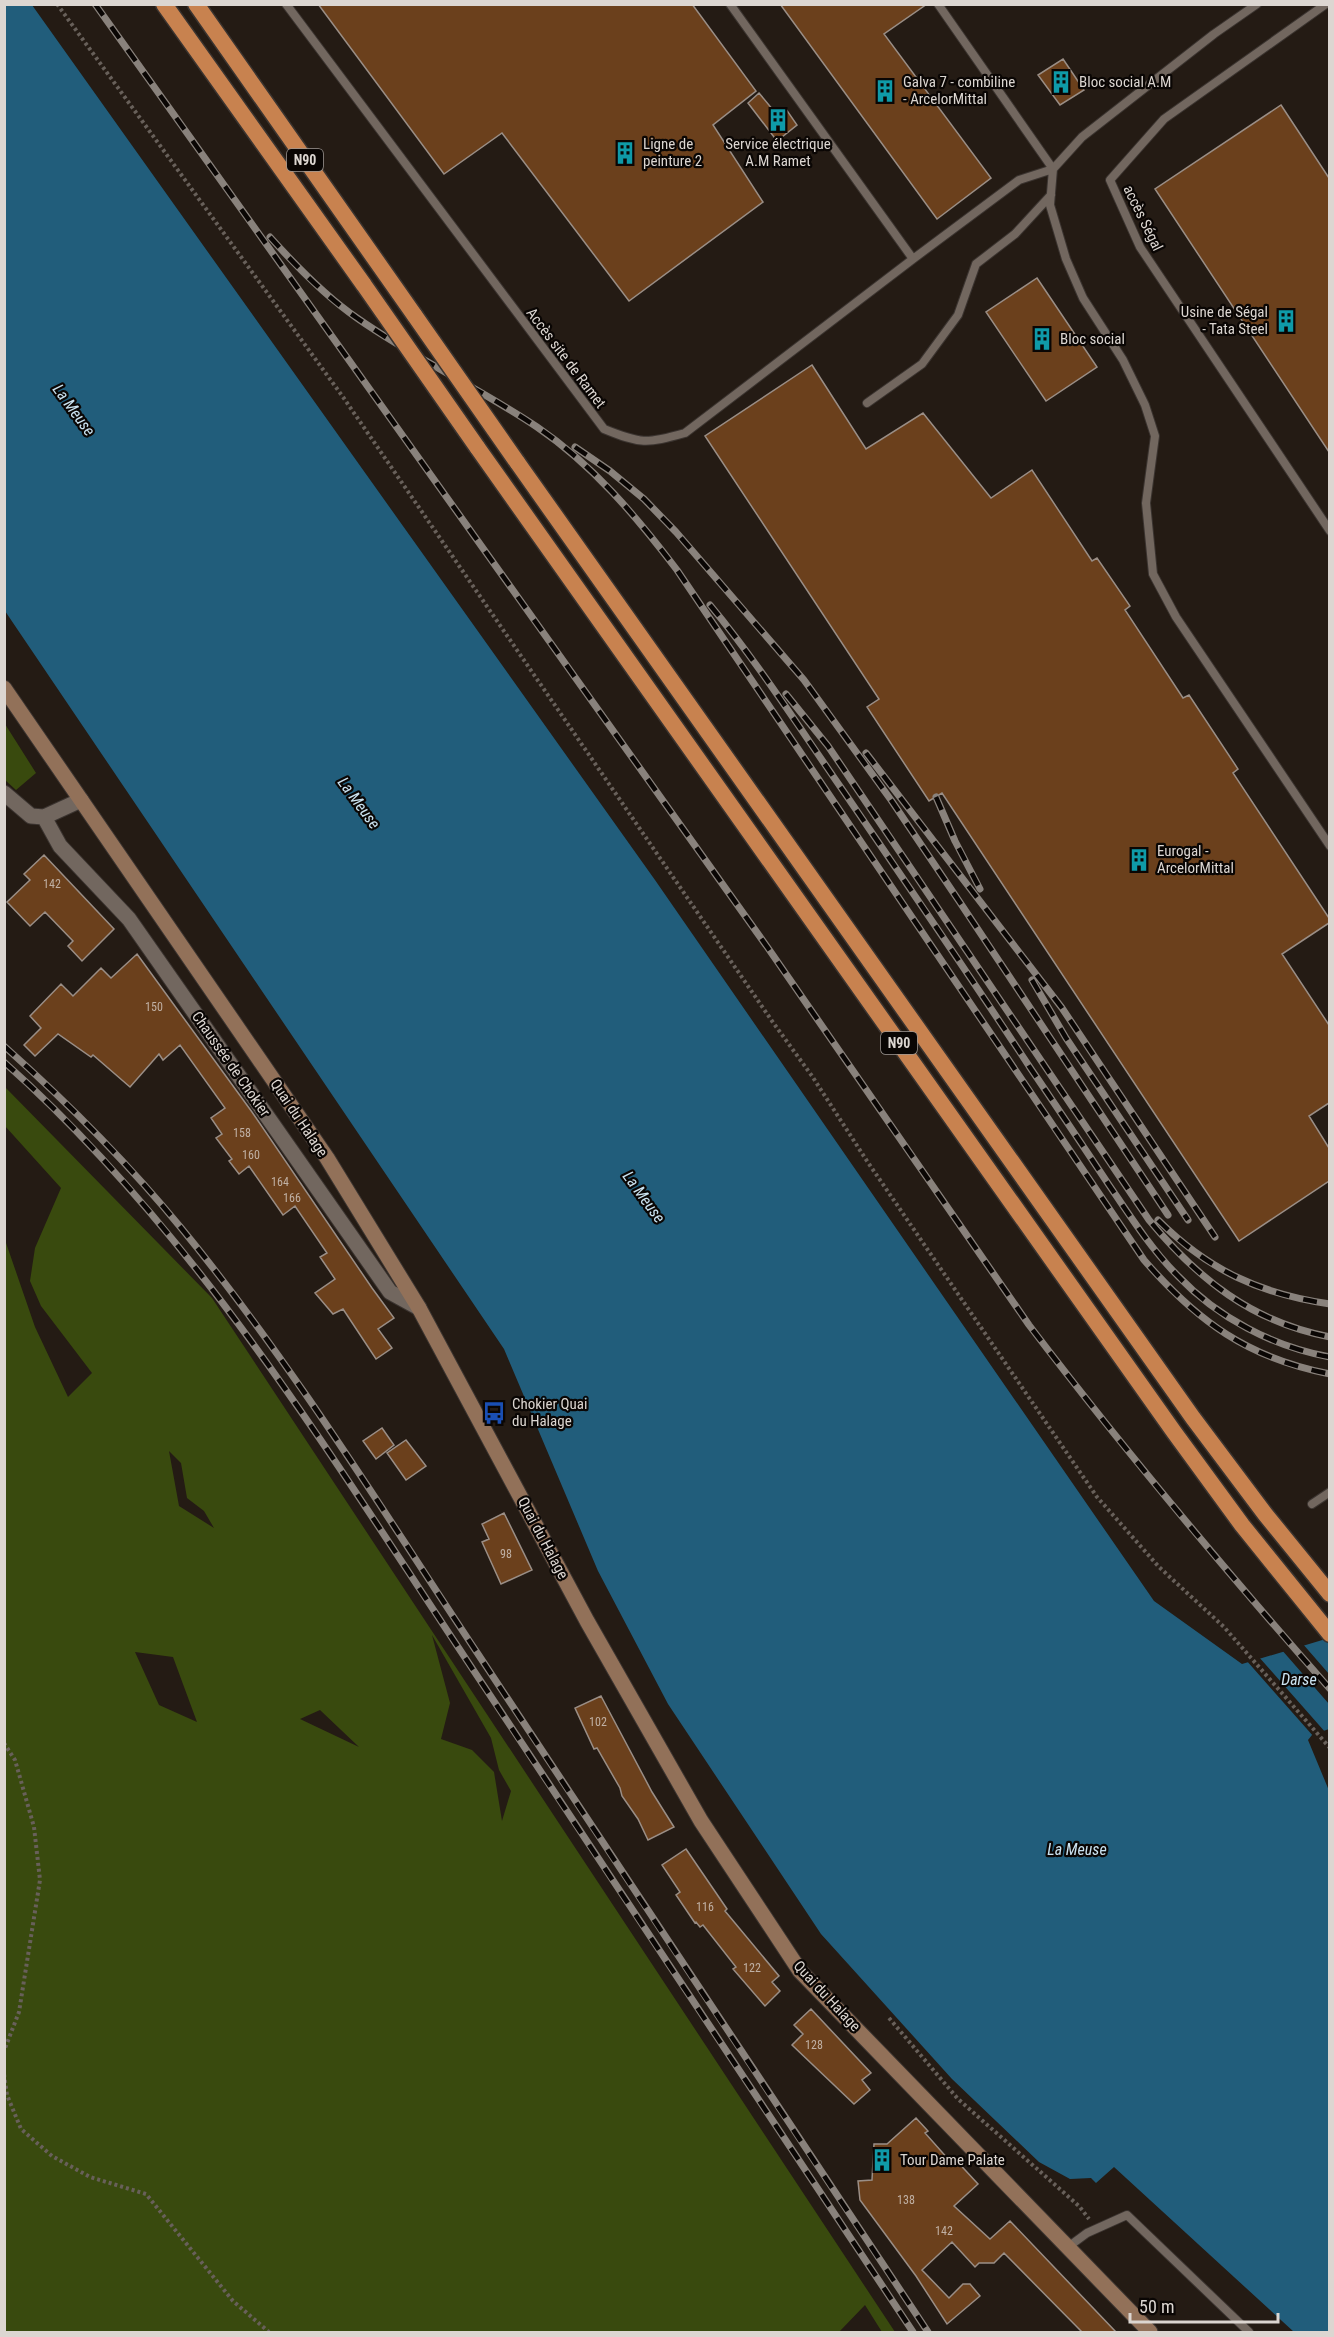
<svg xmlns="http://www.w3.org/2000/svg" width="1334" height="2337" font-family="'Roboto Condensed',sans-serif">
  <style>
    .green { fill: #394a0e; fill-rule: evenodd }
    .water { fill: #215d7b }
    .pier { fill: #241b14 }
    .building { fill: #6b401c; stroke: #9a8e86; stroke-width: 1.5 }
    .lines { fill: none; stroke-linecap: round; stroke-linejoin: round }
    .service-casing { stroke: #3b3430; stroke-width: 10 }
    .minor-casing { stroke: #3b3430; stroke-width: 17 }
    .secondary-casing { stroke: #3b3430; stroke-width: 17 }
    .trunk-casing { stroke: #3b3430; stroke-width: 19 }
    .path { stroke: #68605a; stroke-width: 4; stroke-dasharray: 3 3; stroke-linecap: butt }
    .service { stroke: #72675f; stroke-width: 8 }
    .minor { stroke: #72675f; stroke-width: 15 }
    .secondary { stroke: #927159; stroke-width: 15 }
    .trunk { stroke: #c8824f; stroke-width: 16 }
    .rail-casing { stroke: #89827c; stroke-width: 7 }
    .rail { stroke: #0a0604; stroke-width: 4.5; stroke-dasharray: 14; stroke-linecap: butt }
    .trunk-bridge-casing { stroke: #3b3430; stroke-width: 19; stroke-linecap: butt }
    .trunk-bridge { stroke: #c8824f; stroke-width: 16 }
    .labels { text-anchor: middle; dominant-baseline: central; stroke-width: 4.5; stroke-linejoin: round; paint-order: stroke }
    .number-label { font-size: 12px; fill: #c0b0a4 }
    .shield { fill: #0a0604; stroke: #9d9894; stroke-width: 1.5 }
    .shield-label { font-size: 14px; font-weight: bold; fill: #dcd6d1 }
    .poi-label { font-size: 15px; fill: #dcd6d1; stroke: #0a0604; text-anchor: start }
    .street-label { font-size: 15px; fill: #dcd6d1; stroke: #0a0604 }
    .water-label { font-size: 16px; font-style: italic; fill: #cbe3f1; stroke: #0a0604 }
  </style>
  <rect width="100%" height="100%" fill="#241b14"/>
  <path class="green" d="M5,724L36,773L16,790L5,780Z
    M5,1087L212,1298L895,2332H882L865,2305L839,2332H5V1240L35,1327L68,1397L92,1373L41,1306L30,1281L35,1248L61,1188L5,1126ZM169,1451L181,1463L187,1498L204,1511L214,1528L179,1506ZM432,1635L491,1738L499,1770L511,1791L502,1821L494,1772L472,1750L441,1739L450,1703ZM135,1652L173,1657L197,1722L159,1705ZM320,1710L359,1747L300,1719Z"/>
  <path class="water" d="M4,5H32L655,880L1154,1601L1242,1664L1329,1638V1729L1312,1735L1308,1740L1330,1793L1329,2332H1294L1114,2167L1096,2183L1091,2178L1070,2179L1039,2162L952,2079L821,1934L668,1704L598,1571L504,1349L5,611Z"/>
  <path class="pier" d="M1302,1643L1329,1674V1704L1281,1649Z
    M1258,1656L1326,1733L1314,1737L1246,1660Z"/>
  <path class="building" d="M318,4H692L756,91L713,125L763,202L629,301L502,133L444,174Z
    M780,4H927L884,34L991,178L937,219Z
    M1063,59L1084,90L1060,105L1038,75Z
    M759,93L778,116L786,109L797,125L777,141L748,103Z
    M1281,105L1329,178V452L1155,189Z
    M1037,278L1097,367L1046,401L986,312Z
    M812,365L866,449L923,413L991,498L1032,470L1092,561L1097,558L1130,606L1125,610L1183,698L1189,695L1238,769L1233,773L1329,918V923L1282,954L1329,1025V1103L1309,1116L1329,1148V1181L1239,1241L942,793L929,801L867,707L879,699L705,436Z
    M44,855L114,929L82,961L68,946L73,941L45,912L30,926L7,902L30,880L24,874Z
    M137,954L252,1112L372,1288L394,1318L378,1329L392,1348L376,1359L343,1309L333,1314L315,1293L335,1279L320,1257L327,1253L295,1206L283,1215L249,1166L239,1174L229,1161L232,1159L216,1138L222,1134L211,1118L225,1108L180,1045L163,1060L159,1054L130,1087L93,1055L91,1057L58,1034L35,1056L24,1045L41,1028L30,1016L61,984L73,996L101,968L111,978Z
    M382,1428L394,1445L376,1459L363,1441Z
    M406,1440L426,1466L406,1480L387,1453Z
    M504,1513L532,1570L501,1584L482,1542L489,1539L482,1524Z
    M601,1696L652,1792L674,1827L648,1840L638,1819L622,1796L620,1788L597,1748L594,1749L575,1708Z
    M686,1849L727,1909L725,1911L779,1976L772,1982L780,1991L765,2006L733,1969L736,1967L703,1925L700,1927L696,1922L695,1923L676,1895L680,1892L662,1865Z
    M811,2009L871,2073L862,2080L870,2090L854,2104L792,2045L803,2034L794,2025Z
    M916,2118L928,2131L925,2133L949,2160L953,2157L978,2184L954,2206L990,2239L1010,2221L1116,2332H1082L1004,2253L994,2263H979L975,2267L952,2242L922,2270L949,2298L963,2284H970L980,2296L947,2324L916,2276L860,2200L858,2181L872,2180L874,2144H887Z"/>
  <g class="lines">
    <g class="service-casing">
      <path id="service" d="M286,4L604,429C641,444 646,444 685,433L913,259
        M730,4L913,259L1019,180L1053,169L938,4
        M1257,4L1214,34L1082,137L1053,169L1050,205L1066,259L1083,298L1123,360L1145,405L1155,436L1146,503L1153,574L1176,617L1330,846
        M1326,4L1164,119L1110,180L1140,247L1330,531
        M867,403L922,364L958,315L976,264L1015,234L1051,195
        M1312,1504L1330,1492
        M1068,2247L1087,2233L1127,2215L1249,2332"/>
    </g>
    <g class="minor-casing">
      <path id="minor" d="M4,793L31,816L44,817L81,800
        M44,817L60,846L129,919L390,1292L419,1308"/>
    </g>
    <g class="secondary-casing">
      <path id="secondary" d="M4,688L327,1158L419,1308L587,1621L701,1821L800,1971L1150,2332"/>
    </g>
    <g class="trunk-casing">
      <path id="trunk" d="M164,4L364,285
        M196,4L415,316
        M477,447L1174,1432L1242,1525L1330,1634
        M517,462L1193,1418L1265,1514L1330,1594"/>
    </g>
    <path class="path" d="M57,4L343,397L772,1021L812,1076L867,1161L1097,1497L1159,1567L1224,1627L1330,1748
      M4,1743L15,1760L34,1827L40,1880L19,2012L4,2051
      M889,2018L958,2099L1079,2206L1089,2219
      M4,2074L7,2095L21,2129L52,2156L90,2177L146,2194L233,2301L269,2332"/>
    <use href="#service" class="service"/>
    <use href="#minor" class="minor"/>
    <use href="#secondary" class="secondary"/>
    <use href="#trunk" class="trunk"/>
    <g class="rail-casing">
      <path id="rail" d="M95,4L768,948L1029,1325C1124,1450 1226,1571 1330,1689
        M270,237C296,266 325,296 357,318C414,358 479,388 537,427C593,465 636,516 677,570L1144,1260C1198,1322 1248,1358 1330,1374
        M575,447L610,471L644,499L676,532L804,680L891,800L959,901L1168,1215
        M710,605C759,664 800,729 844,792C907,884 970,976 1031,1069C1057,1107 1083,1146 1109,1185C1130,1216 1151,1249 1178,1276C1217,1317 1273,1347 1330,1357
        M786,694L828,746L1149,1220C1198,1279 1252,1322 1330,1337
        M866,753L1062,1008L1215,1237
        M936,797L955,841L980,889
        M1032,980L1066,1038L1188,1220
        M4,1046C68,1103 128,1163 182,1229C291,1362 383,1511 478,1654C628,1881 778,2107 928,2332
        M4,1062C190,1227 320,1439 456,1644C608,1874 761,2103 913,2332
        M1158,1220C1208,1270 1260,1294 1330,1304"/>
    </g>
    <use href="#rail" class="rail"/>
    <g class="trunk-bridge-casing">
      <path id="trunk-bridge" d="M364,285L477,447
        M415,316L517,462"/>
    </g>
    <use href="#trunk-bridge" class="trunk-bridge"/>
  </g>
  <defs>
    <g id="building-bare" transform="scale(1.8)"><path d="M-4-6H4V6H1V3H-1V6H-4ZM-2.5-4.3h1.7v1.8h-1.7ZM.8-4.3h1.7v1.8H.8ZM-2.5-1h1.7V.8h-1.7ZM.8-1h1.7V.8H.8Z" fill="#0f9aa8" stroke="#0a0604" stroke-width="2.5" paint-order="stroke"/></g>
    <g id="bus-bare" transform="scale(1.8)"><path d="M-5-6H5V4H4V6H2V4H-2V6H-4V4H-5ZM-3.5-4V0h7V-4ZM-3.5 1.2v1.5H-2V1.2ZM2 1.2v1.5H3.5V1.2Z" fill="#1a4fb4" stroke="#0a0604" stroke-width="2.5" paint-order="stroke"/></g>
  </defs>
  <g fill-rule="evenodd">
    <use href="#building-bare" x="1061" y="82"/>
    <use href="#building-bare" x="885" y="91"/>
    <use href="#building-bare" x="778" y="120"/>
    <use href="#building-bare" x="625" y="153"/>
    <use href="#building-bare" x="1286" y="321"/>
    <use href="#building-bare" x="1042" y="339"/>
    <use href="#building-bare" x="1139" y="860"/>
    <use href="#bus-bare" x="494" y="1413"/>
    <use href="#building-bare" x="882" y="2160"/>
  </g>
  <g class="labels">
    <g class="number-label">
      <text x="52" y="884">142</text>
      <text x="154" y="1007">150</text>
      <text x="242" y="1133">158</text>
      <text x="251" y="1155">160</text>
      <text x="280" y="1182">164</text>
      <text x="292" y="1198">166</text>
      <text x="506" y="1554">98</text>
      <text x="598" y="1722">102</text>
      <text x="705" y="1907">116</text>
      <text x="752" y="1968">122</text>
      <text x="814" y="2045">128</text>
      <text x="906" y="2200">138</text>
      <text x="944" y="2231">142</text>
    </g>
    <g class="shield">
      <rect x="287" y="149" width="36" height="22" rx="4.5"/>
      <rect x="881" y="1032" width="36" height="22" rx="4.5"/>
    </g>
    <g class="shield-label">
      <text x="305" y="160">N90</text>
      <text x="899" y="1043">N90</text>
    </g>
    <g class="poi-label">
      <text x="903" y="82">Galva 7 - combiline<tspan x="903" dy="17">- ArcelorMittal</tspan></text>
      <text x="1079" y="82">Bloc social A.M</text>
      <text x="643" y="144">Ligne de<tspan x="643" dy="17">peinture 2</tspan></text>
      <text x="778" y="144" text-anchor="middle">Service électrique<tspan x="778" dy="17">A.M Ramet</tspan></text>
      <text x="1268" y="312" text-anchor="end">Usine de Ségal<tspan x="1268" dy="17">- Tata Steel</tspan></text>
      <text x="1060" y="339">Bloc social</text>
      <text x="1157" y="851">Eurogal -<tspan x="1157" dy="17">ArcelorMittal</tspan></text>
      <text x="512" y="1404">Chokier Quai<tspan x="512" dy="17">du Halage</tspan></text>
      <text x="900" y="2160">Tour Dame Palate</text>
    </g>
    <g class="street-label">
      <text transform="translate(1143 218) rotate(64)">accès Ségal</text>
      <text transform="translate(566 358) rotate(53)">Accès site de Ramet</text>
      <text transform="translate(231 1064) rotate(55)">Chaussée de Chokier</text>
      <text transform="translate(299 1118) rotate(56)">Quai du Halage</text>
      <text transform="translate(543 1538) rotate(62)">Quai du Halage</text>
      <text transform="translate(827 1996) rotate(47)">Quai du Halage</text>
    </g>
    <g class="water-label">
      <text transform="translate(74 410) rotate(54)">La Meuse</text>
      <text transform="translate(359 803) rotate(54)">La Meuse</text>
      <text transform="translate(644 1197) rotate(54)">La Meuse</text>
      <text x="1299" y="1679">Darse</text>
      <text x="1077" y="1849">La Meuse</text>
    </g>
  </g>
  <rect width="1334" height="2337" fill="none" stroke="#dcd6d1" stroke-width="12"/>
  <path d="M1130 2313v9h148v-9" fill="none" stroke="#dcd6d1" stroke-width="3"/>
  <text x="1139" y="2313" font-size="18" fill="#dcd6d1" stroke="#0a0604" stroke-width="4.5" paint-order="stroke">50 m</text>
</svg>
